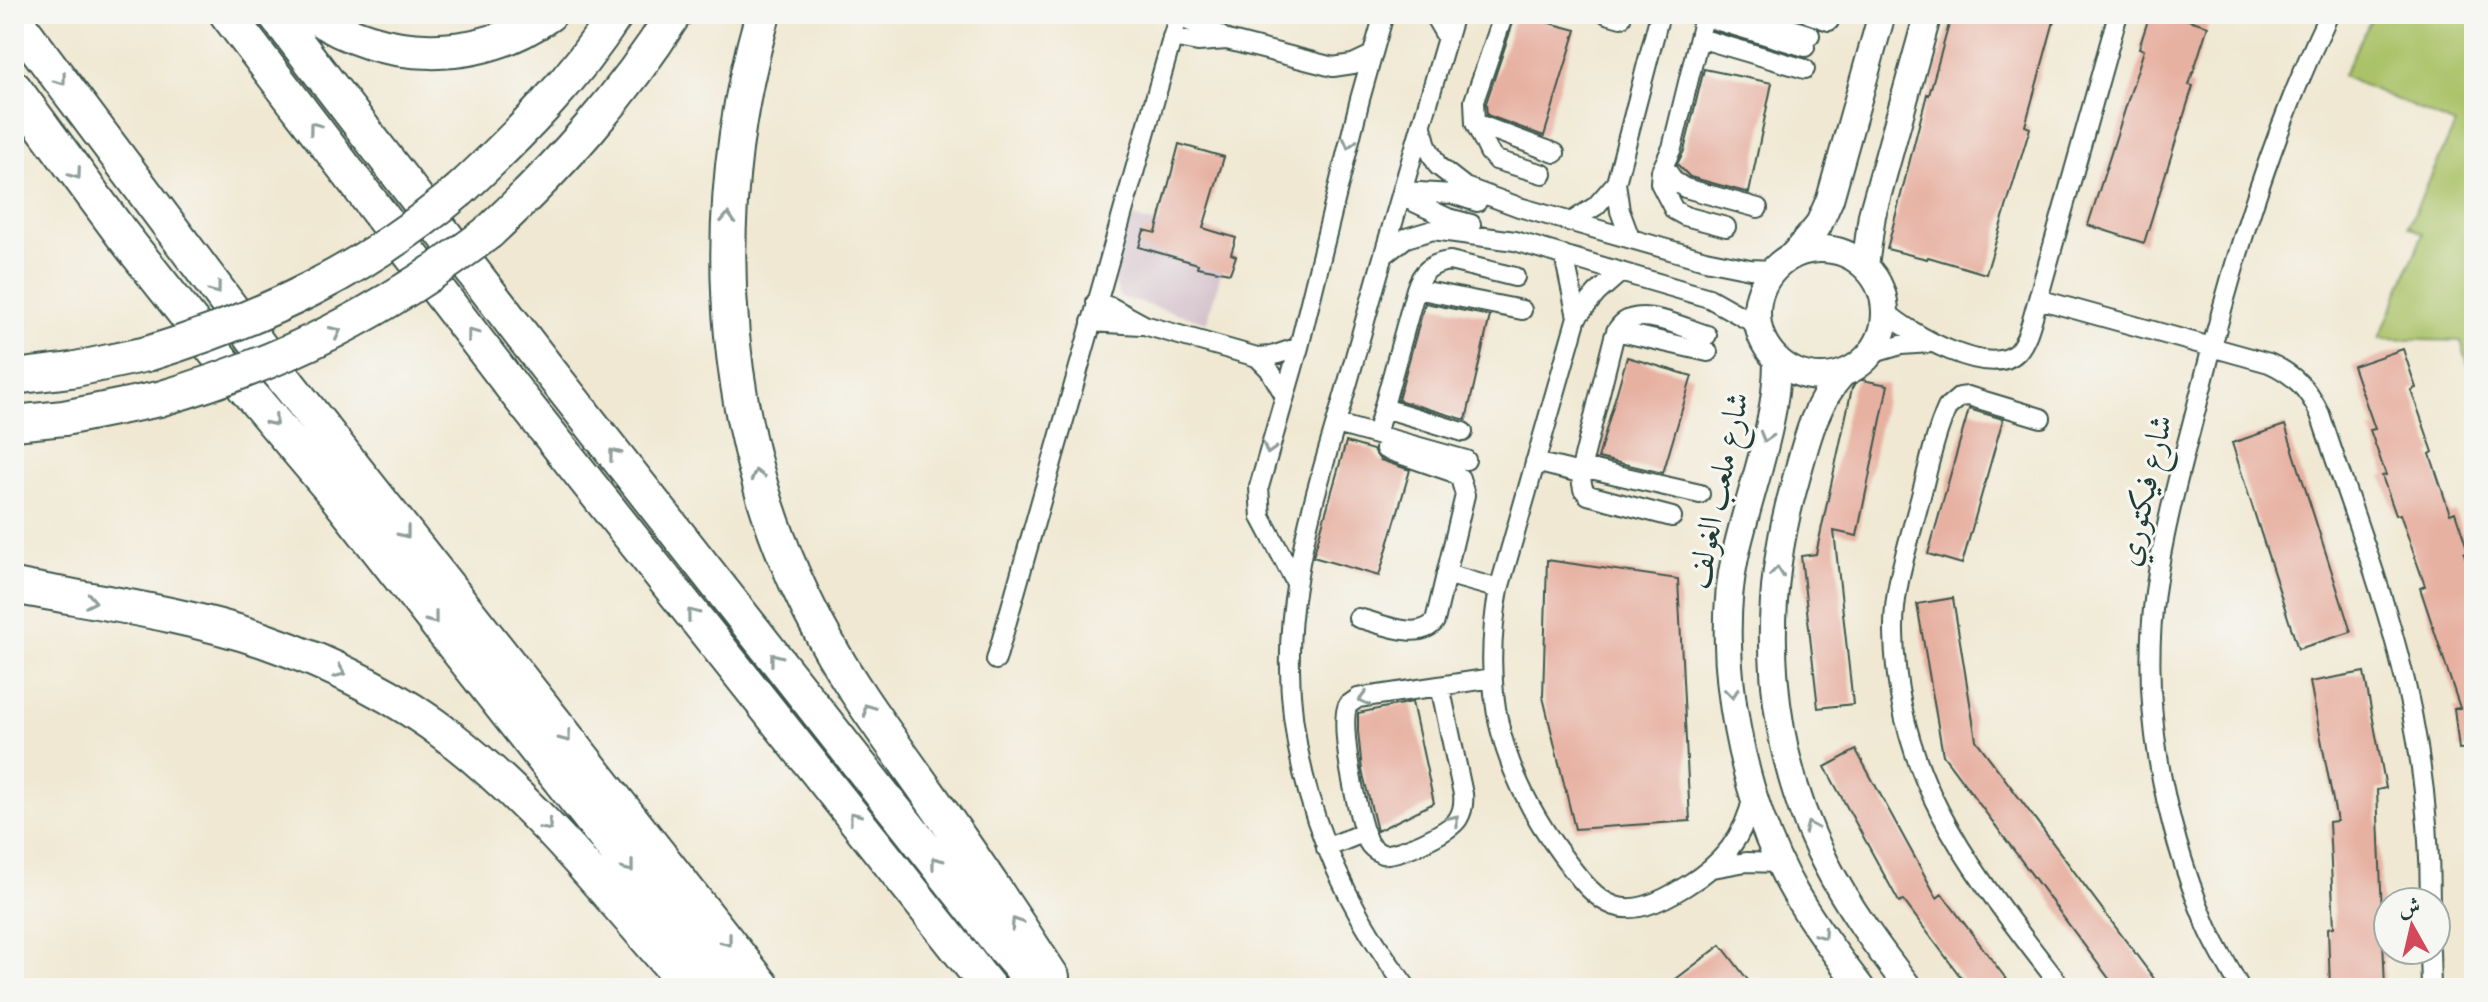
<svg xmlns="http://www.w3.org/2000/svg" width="2488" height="1002" font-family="Vollkorn,Amiri,serif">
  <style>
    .industrial { fill: #d2bdc8 }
    .green { fill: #aac267; stroke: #64804e; stroke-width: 2 }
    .building { fill: #e7b1a2 }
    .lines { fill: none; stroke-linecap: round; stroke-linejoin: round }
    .street-casing { stroke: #3e574c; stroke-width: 22 }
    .secondary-casing { stroke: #3e574c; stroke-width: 30 }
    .highway-casing { stroke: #3e574c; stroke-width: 38 }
    .street { stroke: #fff; stroke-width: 18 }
    .secondary { stroke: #fff; stroke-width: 26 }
    .highway { stroke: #fff; stroke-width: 34 }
    .highway-bridge-casing { stroke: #3e574c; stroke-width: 38; stroke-linecap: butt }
    .highway-bridge { stroke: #fff; stroke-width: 34 }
    .oneway { stroke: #8f9e9a }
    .labels { text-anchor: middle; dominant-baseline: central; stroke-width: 6; stroke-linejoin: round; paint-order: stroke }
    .street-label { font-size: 32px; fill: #1f3d34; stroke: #f6f6f2 }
  </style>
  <rect width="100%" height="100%" fill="#f6f6f2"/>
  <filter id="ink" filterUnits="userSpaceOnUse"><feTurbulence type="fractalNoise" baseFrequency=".0125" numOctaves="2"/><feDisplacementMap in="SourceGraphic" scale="16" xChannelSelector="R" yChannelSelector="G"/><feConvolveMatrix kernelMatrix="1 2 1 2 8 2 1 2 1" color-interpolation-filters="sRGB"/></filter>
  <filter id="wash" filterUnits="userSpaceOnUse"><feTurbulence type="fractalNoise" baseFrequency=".006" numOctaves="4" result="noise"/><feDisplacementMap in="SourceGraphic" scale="32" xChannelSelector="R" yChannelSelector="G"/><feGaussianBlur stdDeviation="1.8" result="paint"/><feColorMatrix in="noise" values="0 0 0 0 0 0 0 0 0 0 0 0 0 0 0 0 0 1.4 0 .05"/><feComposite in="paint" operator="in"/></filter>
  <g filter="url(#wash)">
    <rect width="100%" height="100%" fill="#f0e8d2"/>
    <path class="industrial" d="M1129,216L1229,245L1207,322L1120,297L1112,277Z"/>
    <path class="green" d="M2374,14H2474V385L2461,341L2379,339L2423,234L2408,226L2455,125L2342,76Z"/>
    <g id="blocks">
      <path class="building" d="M1516,14L1576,30L1544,136L1487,115L1486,103Z
        M1952,14H2056L2025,126L2030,128L1986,274L1928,257L1927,259L1887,249L1927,94L1929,95Z
        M2150,14H2170L2208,26L2189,85L2193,86L2144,243L2088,225L2144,50L2139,48Z
        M1704,69L1772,83L1749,193L1690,177L1677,164L1684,151Z
        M1179,144L1224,157L1203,228L1236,238L1231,254L1236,256L1230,273L1197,267L1198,264L1139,247L1144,230L1156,233Z
        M1425,303L1490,316L1466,420L1398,400Z
        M2403,349L2416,388L2411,390L2433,452L2430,454L2450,514L2455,512L2468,551L2464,553L2474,584V748L2459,749L2454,708H2460L2420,588L2425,586L2400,514L2396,515L2382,476L2386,475L2370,430L2375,429L2353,366Z
        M1627,357L1692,376L1663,473L1598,458Z
        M1857,379L1888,385L1857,536L1834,531L1853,704L1818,708L1801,556L1816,554L1852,388Z
        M1969,409L2003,419L1962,564L1928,554Z
        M2285,425L2351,632L2298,649L2232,443Z
        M1346,442L1373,450L1380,460L1410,470L1379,576L1313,557Z
        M1547,560L1678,579L1690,821L1575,829L1543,697Z
        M1953,598L1976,740L2161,988H2116L1943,755L1917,604Z
        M2364,672L2386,788L2377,790L2385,988H2330L2328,928L2334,927L2329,822L2337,821L2310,682Z
        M1412,702L1434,803L1377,831L1362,770L1358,731V713Z
        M1856,750L1937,898L1942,894L2013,988H1969L1903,900L1899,902L1825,767Z
        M1721,945L1754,988H1664Z"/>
    </g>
  </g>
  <g filter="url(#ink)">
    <use href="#blocks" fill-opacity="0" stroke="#3e574c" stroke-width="2"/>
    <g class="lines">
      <g class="street-casing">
        <path id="street" d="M1433,14L1447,38
          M1504,14L1474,101L1475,123L1489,152L1496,160L1543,174
          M1607,14L1621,18
          M1695,14L1805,47
          M1747,14L1810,35
          M1809,14L1829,21
          M1178,17L1210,29L1227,40
          M1704,17L1672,148L1661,171L1660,183L1674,210L1685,216L1726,227
          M1172,37L1198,42L1227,40L1333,67L1353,64L1372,55
          M1699,38L1805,69
          M1475,123L1555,153
          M1422,127L1427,146L1438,166L1465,187L1519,207L1705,260L1750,269L1773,270
          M1664,166L1674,181L1685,188L1758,208
          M1403,191L1452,194L1477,202
          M1401,196L1448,218L1471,224
          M1571,222L1596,206L1616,183
          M1630,238L1620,211L1616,183L1660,14
          M1384,255L1406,238L1433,230L1515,241L1709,298L1757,325
          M1564,255L1577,317
          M1621,272L1597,293L1577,317L1499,589C1480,691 1500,771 1561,854C1602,910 1622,926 1686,886C1722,864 1744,838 1753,796
          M1416,289L1522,310
          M2038,299L2269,363C2294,374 2308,389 2320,414C2346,493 2377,573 2398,653C2420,735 2430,818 2430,902
          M1096,302L1111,307L1144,325L1257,357L1272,356L1299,347
          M1886,312C1909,333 1990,380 2017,352C2029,339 2033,315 2038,299L2118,14
          M1091,322L1141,325
          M1616,331L1708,352
          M1871,354L1901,345L1931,343
          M1257,357L1269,369L1285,396
          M1384,408L1463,432
          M2041,418L1968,396L1960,397L1947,408C1933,439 1927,475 1918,507C1907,548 1893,590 1894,632C1896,783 1976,875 2062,988
          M1337,424L1466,460
          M1376,435L1416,289C1421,272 1432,263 1450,261L1515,277
          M1535,462L1580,473
          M1582,467L1700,494
          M1672,517L1588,495L1583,489L1580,473L1614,337C1627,298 1680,327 1707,335
          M1446,574L1499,589
          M1296,583L1261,517L1259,487L1299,347L1360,99L1384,14
          M1358,618C1380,623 1419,642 1435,621L1465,495L1460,478L1452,472L1385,449
          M996,660L1179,14
          M1440,686L1463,794C1464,803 1463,811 1458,819C1449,833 1398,856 1382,854C1376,851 1371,848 1368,842C1358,820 1338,724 1348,705L1358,698L1493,678
          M1326,848L1365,832
          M1713,868L1746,862L1779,863
          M2430,950L2431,988
          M1407,988C1318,870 1271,728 1297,580C1308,510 1331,442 1350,375C1383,254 1419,134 1454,14
          M2240,988C2229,967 2215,946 2206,924C2163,821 2140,704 2155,592C2165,519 2187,446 2205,374C2236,251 2274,129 2329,14"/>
      </g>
      <g class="secondary-casing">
        <path id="secondary" d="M1757 313a64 64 0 1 1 128 0a64 64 0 1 1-128 0Z
          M1794,254L1818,226L1830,199L1882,14
          M1865,266L1872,215L1928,14
          M1777,361C1777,427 1749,492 1735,557C1713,658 1743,804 1795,893C1814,926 1838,957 1861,988
          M1842,374C1812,407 1805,448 1793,490C1759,613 1767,747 1825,862C1848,907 1878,948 1909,988"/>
      </g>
      <g class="highway-casing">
        <path id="highway" d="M227,14L519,396L989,988
          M275,14L547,368L1001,945L1038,988
          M312,14C383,62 478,65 549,14
          M763,14C703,222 719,451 826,641C855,694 892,742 927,792C970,853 1012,915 1052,977
          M14,18L278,371L764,988
          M14,88L121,233L228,368L333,492L724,988
          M460,190C518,136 573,81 616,14
          M489,232C559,166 623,96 674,14
          M14,377L71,370L147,354
          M14,423L64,418L159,399
          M14,586C97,602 183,613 263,640C329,663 396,695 451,738C542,809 614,902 690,988"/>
      </g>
      <use href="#street" class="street"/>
      <use href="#secondary" class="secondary"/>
      <use href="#highway" class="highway"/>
      <g class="highway-bridge-casing">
        <path id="highway-bridge" d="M147,354C265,318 365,270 460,190
          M159,399C286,362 384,312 489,232"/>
      </g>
      <use href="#highway-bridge" class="highway-bridge"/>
    </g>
    <defs><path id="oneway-chevron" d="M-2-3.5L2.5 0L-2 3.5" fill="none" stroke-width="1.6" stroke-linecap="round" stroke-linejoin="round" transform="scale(2)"/></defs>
    <g class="oneway">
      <use href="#oneway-chevron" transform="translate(61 80) rotate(53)"/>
      <use href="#oneway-chevron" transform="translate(314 127) rotate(-127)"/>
      <use href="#oneway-chevron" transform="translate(1349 143) rotate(104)"/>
      <use href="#oneway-chevron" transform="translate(76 174) rotate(54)"/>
      <use href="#oneway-chevron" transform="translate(728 218) rotate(-87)"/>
      <use href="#oneway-chevron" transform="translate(216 289) rotate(53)"/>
      <use href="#oneway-chevron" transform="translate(336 332) rotate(-27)"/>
      <use href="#oneway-chevron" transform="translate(472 334) rotate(-127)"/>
      <use href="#oneway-chevron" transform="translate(273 421) rotate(50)"/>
      <use href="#oneway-chevron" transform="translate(1766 437) rotate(106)"/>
      <use href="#oneway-chevron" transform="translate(1269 449) rotate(106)"/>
      <use href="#oneway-chevron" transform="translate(614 454) rotate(-128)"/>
      <use href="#oneway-chevron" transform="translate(757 475) rotate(-106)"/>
      <use href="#oneway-chevron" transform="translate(405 533) rotate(52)"/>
      <use href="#oneway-chevron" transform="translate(1777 572) rotate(-84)"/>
      <use href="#oneway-chevron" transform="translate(91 601) rotate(11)"/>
      <use href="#oneway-chevron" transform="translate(692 614) rotate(-128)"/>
      <use href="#oneway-chevron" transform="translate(433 619) rotate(52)"/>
      <use href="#oneway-chevron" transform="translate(775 658) rotate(-128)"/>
      <use href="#oneway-chevron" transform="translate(340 672) rotate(24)"/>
      <use href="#oneway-chevron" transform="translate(1732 693) rotate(84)"/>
      <use href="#oneway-chevron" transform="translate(1364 699) rotate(166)"/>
      <use href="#oneway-chevron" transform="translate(868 709) rotate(-125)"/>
      <use href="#oneway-chevron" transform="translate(566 737) rotate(52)"/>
      <use href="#oneway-chevron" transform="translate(854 817) rotate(-128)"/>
      <use href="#oneway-chevron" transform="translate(1454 820) rotate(-51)"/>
      <use href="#oneway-chevron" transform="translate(547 826) rotate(48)"/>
      <use href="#oneway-chevron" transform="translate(1810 827) rotate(-113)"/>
      <use href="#oneway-chevron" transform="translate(936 862) rotate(-128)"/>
      <use href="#oneway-chevron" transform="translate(629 867) rotate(52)"/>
      <use href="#oneway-chevron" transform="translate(1016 923) rotate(-123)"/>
      <use href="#oneway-chevron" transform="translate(1822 934) rotate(55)"/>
      <use href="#oneway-chevron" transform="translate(727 941) rotate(52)"/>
    </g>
  </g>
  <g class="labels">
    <g class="street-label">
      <text transform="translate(1720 491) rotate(-78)">شارع ملعب الغولف</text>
      <text transform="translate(2147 491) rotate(-77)">شارع فيكتوري</text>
    </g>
  </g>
  <rect width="2488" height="1002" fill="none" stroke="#f6f6f2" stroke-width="48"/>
  <g transform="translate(2412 926) rotate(352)"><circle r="38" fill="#f6f6f2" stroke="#a0aca6" stroke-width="2"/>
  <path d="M0-6L14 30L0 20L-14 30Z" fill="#d1495b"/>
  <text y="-12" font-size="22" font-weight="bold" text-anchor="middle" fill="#1f3d34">ش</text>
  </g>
</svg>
